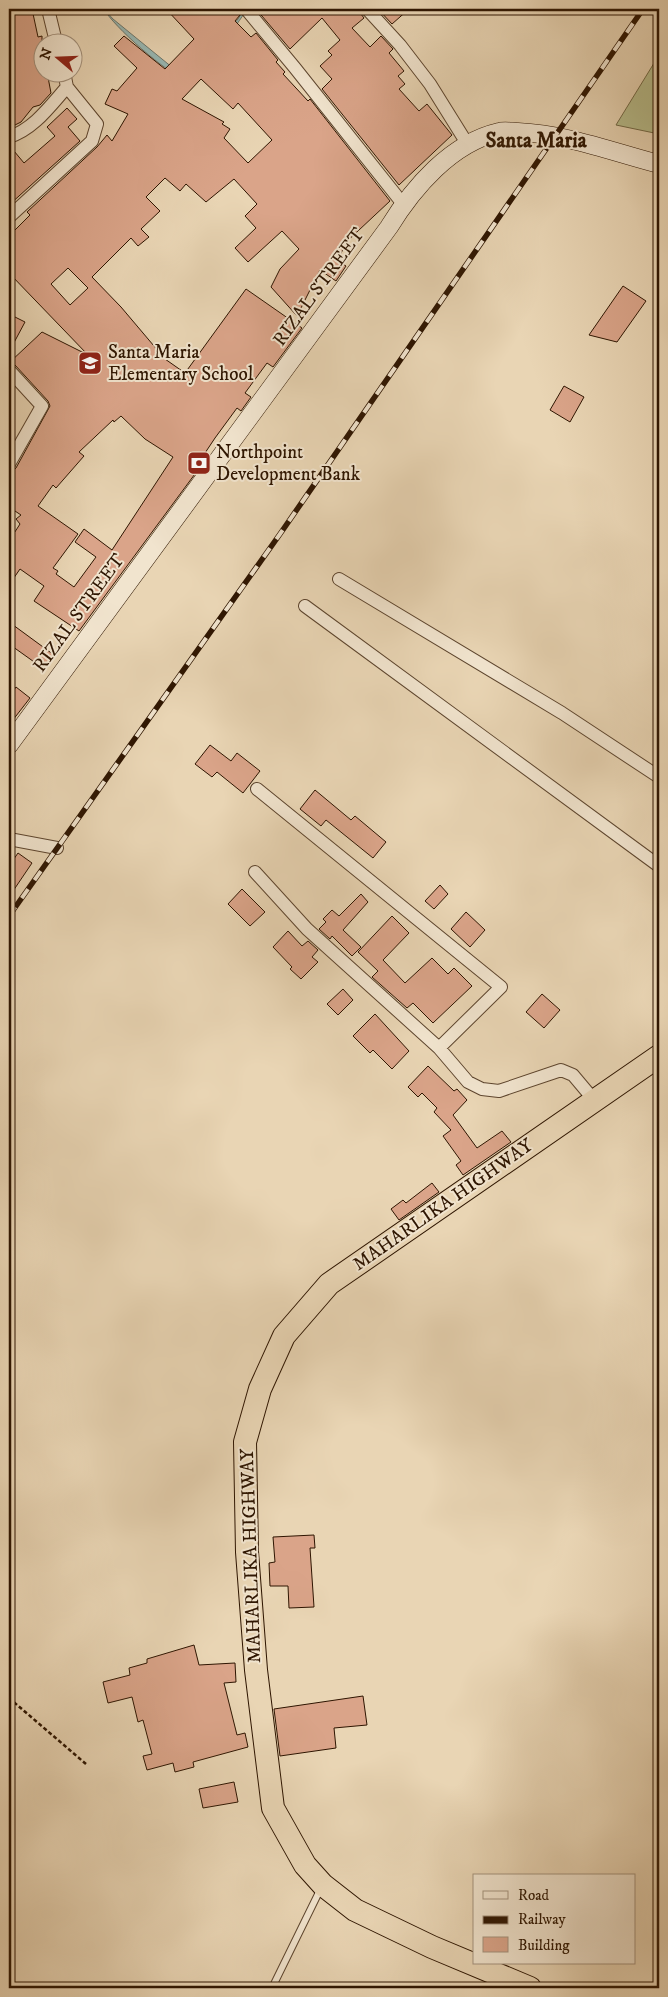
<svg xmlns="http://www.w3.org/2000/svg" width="668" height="1997" font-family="'IM FELL DW Pica',serif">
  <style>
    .green { fill: #b7bd8c; stroke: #726946 }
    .water { fill: #98b8b3; stroke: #6e776c }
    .building { fill: #daa489; stroke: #2e1501; fill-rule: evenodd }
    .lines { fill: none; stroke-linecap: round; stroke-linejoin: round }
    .lane-casing { stroke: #5d452e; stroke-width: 8 }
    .street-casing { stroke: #5d452e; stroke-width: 14 }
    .secondary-casing { stroke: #2e1501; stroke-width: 19 }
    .highway-casing { stroke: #2e1501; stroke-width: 24 }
    .path { stroke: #2e1501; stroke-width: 2.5; stroke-dasharray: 4 2.5; stroke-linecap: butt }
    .lane { stroke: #f1e4ce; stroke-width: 6 }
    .street { stroke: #f1e4ce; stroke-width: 12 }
    .secondary { stroke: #f1e4ce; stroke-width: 18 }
    .highway { stroke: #e9d5b4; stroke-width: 22 }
    .rail-casing { stroke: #2e1501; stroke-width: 5.5 }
    .rail { stroke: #f1e4ce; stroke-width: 4; stroke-dasharray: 11; stroke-linecap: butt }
    .labels { text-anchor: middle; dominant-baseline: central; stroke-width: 4; stroke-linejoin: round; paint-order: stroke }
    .street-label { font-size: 19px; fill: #2e1501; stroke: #f1e4ce }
    .poi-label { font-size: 19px; fill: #2e1501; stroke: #f1e4ce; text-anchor: start }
    .quarter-label { font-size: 21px; font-weight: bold; fill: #2e1501; stroke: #f1e4ce }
  </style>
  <rect width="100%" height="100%" fill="#e9d5b4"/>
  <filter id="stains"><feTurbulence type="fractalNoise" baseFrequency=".004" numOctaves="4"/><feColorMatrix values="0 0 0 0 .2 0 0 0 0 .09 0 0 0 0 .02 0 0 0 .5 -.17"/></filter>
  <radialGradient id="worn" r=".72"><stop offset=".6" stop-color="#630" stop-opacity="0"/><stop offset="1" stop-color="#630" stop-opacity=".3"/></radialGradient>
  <path class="green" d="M659,55V134L616,125Z"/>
  <path class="water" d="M104,9L113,19L184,77L189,75L238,19L244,9H247C238,24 202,73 186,79C169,76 112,25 104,9Z"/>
  <path class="building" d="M9,9H32L38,37L42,36V72H47L51,93L40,105L33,107L21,122L9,128Z
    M166,9H238L240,15L235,21L251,37L256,33L278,60L276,62L285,72L283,74L308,101L310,99L390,201L343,245L345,246L337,260L346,266L336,281L320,270L297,316L271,287L280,269L299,249L282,231L248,262L235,248L256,228L245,216L257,204L234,179L206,202L186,184L180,191L165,178L146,197L160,211L141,229L149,237L138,246L131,238L92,277L121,307L165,359L185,373L246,289L302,328L273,367L267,363L245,393L251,397L241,411L237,408L215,438L203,456L206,459L79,631L34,601L44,586L20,569L9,585V541L20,524L16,519L21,515L9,507V474L16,468L50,406L48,401L15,365L10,362L42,332L88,355L9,273V236L30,215L27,212L97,147L107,135L112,141L128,114L105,104L112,89L117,91L137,68L114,46L124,36L165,69L194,39ZM201,79L233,109L238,103L272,140L248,163L224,138L230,129L222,124L224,122L182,99ZM68,268L88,288L70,305L51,284ZM121,416L145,439L173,457L112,550L84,529L75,542L96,557L74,587L56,574L58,571L53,568L78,534L38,506L53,485L56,488L84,456L79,452L113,420L114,422Z
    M256,9H357L364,18L352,28L370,47L381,36L393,49L389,53L404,71L398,76L405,84L399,89L419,111L427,104L452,135L399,185L322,89L332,79L320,66L332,55L328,51L340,40L322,18L290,49Z
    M378,9H409L392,24Z
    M67,108L77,119L68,127L80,141L9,205V145L24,163L55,136L47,127Z
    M623,286L646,301L617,342L589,335Z
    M9,314L25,322L9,352Z
    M564,386L584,397L570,422L550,410Z
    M9,622L54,655L44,669L9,644Z
    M16,687L30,698L9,725V697Z
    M210,745L231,761L237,753L260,771L243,793L217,772L212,777L195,764Z
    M315,790L351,820L355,816L386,842L373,858L326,820L321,826L300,809Z
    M18,853L32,863L9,897V866Z
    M440,885L448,894L434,909L425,901Z
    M242,889L265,912L250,926L228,904Z
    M361,894L368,902L343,930L361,947L352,956L332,936L330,939L319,929L326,922L323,919L332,910L339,916Z
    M466,912L485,930L470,947L451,929Z
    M392,916L409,933L383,960L405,983L432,958L448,974L454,968L472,986L433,1023L413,1003L407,1008L372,977L378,971L358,952Z
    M288,931L302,946L308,941L318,950L312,957L318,962L301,979L290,969L292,967L273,947Z
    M343,989L353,1000L338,1015L327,1004Z
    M542,994L560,1010L544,1028L526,1012Z
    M375,1014L409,1051L392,1069L373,1050L370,1053L353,1036Z
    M428,1066L454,1091L457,1089L467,1100L453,1115L477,1148L502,1131L511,1142L463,1175L456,1165L461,1161L443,1136L451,1130L434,1112L437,1108L422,1093L418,1097L408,1087Z
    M432,1183L439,1192L399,1220L391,1209L403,1200L406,1203Z
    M314,1535L315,1548H310L314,1607L289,1608L288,1586H270L269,1563L275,1562L273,1537Z
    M194,1645L199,1665L235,1663L236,1682L224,1683L237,1735L245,1733L248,1747L193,1762L194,1767L175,1772L173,1763L147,1770L143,1756L152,1754L143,1720L138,1722L132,1697L108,1703L103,1682L130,1675L129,1668L147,1663V1659Z
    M363,1696L367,1725L334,1728L336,1748L280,1756L274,1709Z
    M234,1782L238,1802L203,1808L199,1789Z"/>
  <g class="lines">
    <g class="lane-casing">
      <path id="lane" d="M272,1988L321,1888"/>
    </g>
    <g class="street-casing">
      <path id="street" d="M48,9L56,42
        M246,9L295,68L403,204
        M367,9L400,45L430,84L468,145
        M9,137C34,129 50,106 67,87
        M9,217L92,141L97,124L67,87L64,72
        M9,370L42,406L9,464
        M339,579L562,713L659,777
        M305,606L659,866
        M257,789L501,987L439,1048
        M9,839L57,848
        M255,872L307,929L439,1048L468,1082L482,1089L499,1091L561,1070L573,1075L594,1100"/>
    </g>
    <g class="secondary-casing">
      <path id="secondary" d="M9,745L389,227C413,188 451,143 499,132C504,130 512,132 518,132C566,134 613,152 659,164"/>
    </g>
    <g class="highway-casing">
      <path id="highway" d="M530,1988L432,1947L355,1910L323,1885L305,1865L273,1808L256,1670L247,1552L245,1442L260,1389L284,1336L329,1284L659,1056"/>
    </g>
    <path class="path" d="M9,1698L86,1764"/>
    <use href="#lane" class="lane"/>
    <use href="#street" class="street"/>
    <use href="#secondary" class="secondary"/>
    <use href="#highway" class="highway"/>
    <g class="rail-casing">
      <path id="rail" d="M9,916L280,534L643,9"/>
    </g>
    <use href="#rail" class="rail"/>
  </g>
  <defs>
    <g id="school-square" transform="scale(1.25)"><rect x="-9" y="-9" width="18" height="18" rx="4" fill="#8f2418" stroke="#f1e4ce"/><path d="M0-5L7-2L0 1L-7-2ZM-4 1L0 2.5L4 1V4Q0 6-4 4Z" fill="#fff"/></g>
    <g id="bank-square" transform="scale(1.25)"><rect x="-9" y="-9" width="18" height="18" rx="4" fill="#8f2418" stroke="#f1e4ce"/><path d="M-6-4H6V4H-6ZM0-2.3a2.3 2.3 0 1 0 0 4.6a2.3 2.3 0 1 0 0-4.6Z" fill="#fff"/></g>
  </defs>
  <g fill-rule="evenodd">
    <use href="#school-square" x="90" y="363"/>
    <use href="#bank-square" x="199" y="463"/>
  </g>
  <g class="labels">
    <g class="street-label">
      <text transform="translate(319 287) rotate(-54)">RIZAL STREET</text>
      <text transform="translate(79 613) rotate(-54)">RIZAL STREET</text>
      <text transform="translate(443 1205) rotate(-35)">MAHARLIKA HIGHWAY</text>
      <text transform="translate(251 1556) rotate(-92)">MAHARLIKA HIGHWAY</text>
    </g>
    <g class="poi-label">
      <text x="108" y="352">Santa Maria<tspan x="108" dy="22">Elementary School</tspan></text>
      <text x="216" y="452">Northpoint<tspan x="216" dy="22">Development Bank</tspan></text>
    </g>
    <g class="quarter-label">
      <text x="536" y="141">Santa Maria</text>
    </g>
  </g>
  <rect width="668" height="1997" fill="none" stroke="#e9d5b4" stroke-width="30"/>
  <rect x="10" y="10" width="648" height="1977" fill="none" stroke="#2e1501" stroke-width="2.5"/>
  <rect x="15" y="15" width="638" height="1967" fill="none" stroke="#2e1501"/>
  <rect x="473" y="1874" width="162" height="90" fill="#f1e4ce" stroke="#a3917c"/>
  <rect x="483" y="1891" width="25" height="8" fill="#f1e4ce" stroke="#a3917c"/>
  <text x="518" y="1900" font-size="15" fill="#2e1501">Road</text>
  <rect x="483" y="1916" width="25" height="8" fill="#2e1501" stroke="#a3917c"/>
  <text x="518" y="1924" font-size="15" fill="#2e1501">Railway</text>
  <rect x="483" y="1937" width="25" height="15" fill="#daa489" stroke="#a3917c"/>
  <text x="518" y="1950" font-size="15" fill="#2e1501">Building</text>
  <g transform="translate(58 58) rotate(289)"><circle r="24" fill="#f1e4ce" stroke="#a3917c"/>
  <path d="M0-4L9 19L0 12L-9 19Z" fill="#8f2418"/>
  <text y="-8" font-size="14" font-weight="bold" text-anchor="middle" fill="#2e1501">N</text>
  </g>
  <rect width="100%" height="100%" filter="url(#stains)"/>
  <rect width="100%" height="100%" fill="url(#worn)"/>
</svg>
